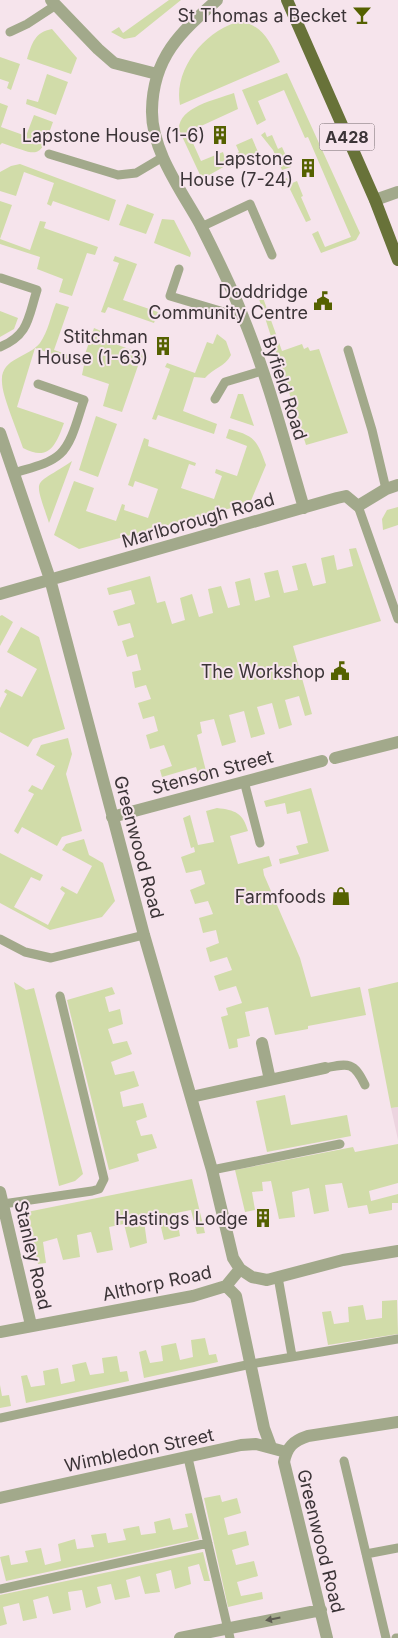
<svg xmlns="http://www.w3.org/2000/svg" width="398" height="1638" font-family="Inter,sans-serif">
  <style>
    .built { fill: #ecd4df }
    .green { fill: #d1dca9 }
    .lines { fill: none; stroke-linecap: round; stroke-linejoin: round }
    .lane { stroke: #a2a98b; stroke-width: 9 }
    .street { stroke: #a2a98b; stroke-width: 12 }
    .primary { stroke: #687239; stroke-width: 12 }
    .oneway { fill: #5f5d54 }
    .labels { text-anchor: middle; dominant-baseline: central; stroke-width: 4; stroke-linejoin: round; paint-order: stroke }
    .shield { fill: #f6e4ec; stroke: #73696d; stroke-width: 1 }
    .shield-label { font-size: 16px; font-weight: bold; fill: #3b3437 }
    .poi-label { font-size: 18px; fill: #3b3437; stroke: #f6e4ec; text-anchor: end }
    .street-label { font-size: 18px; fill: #3b3437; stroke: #f6e4ec }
  </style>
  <rect width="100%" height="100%" fill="#f6e4ec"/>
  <path class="built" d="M398,1107V1140L391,1108Z"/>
  <path class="green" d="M169,0H181L135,37L124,39L111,32L119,27L123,33Z
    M241,21C263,26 270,42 280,62L180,105C173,69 206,29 241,21Z
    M52,29L77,58L71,74L27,59C32,43 35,32 52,29Z
    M0,57L20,64L11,90L7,88L9,82L0,79Z
    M287,73L360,233L356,240L321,253L312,234L318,231L325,247L351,237L308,137L305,138L284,90L258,101L266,120L257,125L242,90Z
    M47,74L68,82L56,115L26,104L27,99L38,102Z
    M234,93L238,109L188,132L201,161L223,152L227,165L202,179L179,130C178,107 215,100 234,93Z
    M0,103L8,106L1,127L26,136L34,115L53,122C39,162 39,155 2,143L0,145Z
    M265,132L267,137L272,135L278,149L282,147L291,167L282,170L273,150L261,135Z
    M252,138L258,152L237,162L234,155L239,152L236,145Z
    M20,164L116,200L109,221L53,201L51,206L47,204L54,183L24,172L16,196L0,191V172L11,166Z
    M287,178L290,184L297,181L303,196L301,197L311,220L306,222L285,179Z
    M0,201L12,205L0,239L30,250L40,221L46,222L44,228L98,247L95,255L87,253L72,296L59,292L63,279L37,269L40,257L0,244Z
    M127,204L154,214L146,234L119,225Z
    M162,219L174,220L191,253L190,257L154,243Z
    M115,256L137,264L123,300L158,312L154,323L108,307L105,313L101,312L119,263L113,261Z
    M262,295L282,351L302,344L304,349L308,347L310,351L319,349L348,433L306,445L258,296Z
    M56,303L69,307L54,350L83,360L94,328L101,331L99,338L148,356L145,362L140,360L122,412L103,406L109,384L82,375L84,365L35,348L17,407L64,423C56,445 49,462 23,448C18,432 2,396 2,382C0,358 28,358 40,343C48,332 51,315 56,303Z
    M0,311L18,318L14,329L0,337Z
    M217,334L226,341L231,355C225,367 213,368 205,378L194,377L183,411L217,424L214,434L158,415L156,420L152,419L170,369L165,367L167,363L195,373L207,342L213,344Z
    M238,394H243L254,426L230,418Z
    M96,416L117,424L98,477L79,470Z
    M229,429C255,436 257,440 266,465L250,503L79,549L54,535L74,481L94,488L86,511L116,521L122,504L125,505L124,510L148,518L158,489L135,481L133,487L128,485L144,438L149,440L148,446L196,463L195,466L189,464L181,488L214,499L222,476L215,473L216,469L237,476L247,446L226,438Z
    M72,461L49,523C33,474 33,488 72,461Z
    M398,507V525L383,530L382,519L387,510Z
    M356,548L381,621L293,646L312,714L305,716L299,696L285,700L292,725L279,729L272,703L257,707L265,734L251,738L244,711L229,715L236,742L222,746L214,719L200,722L202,733L197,735L207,775L199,777L196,767L162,777L160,770L172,766L164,745L150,749L146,735L158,731L154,716L143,719L138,703L151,699L146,685L135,688L132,672L141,670L137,654L127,657L122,641L134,637L130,623L118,626L113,611L135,604L131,590L109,595L107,588L150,576L157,603L165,601L172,624L185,620L180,598L192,594L199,617L213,613L208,589L221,586L228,608L240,605L235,582L250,578L255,601L270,597L264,573L278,570L284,593L298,590L292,566L306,563L313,586L326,583L321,558L334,555L337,570L353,566L349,549Z
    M2,615L13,622L0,646V616Z
    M21,627L39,637L65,729L33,739L28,747L0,732V708L7,694L4,692L6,689L22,697L37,669L7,652Z
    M68,738L72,754L66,774L82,831L62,837L57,846L22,827L18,834L14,831L34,794L28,791L32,785L42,790L55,766L36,755L41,745Z
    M311,788L329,851L280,864L279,859L299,854L296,846L308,843L300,811L287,814L285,803L266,807L264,801Z
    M217,808C235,810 243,813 248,831L230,836L238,864L269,856L272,866L263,869L264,875L300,958L311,997L360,987L366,1015L308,1026V1029L275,1035L268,1007L245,1012L250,1036L237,1039L238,1047L229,1049L221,1017L228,1015L226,1008L242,1003L236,986L219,991L214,976L232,970L227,957L210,962L206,948L219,943L216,930L203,933L199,918L213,914L208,901L195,904L190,890L205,884L201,870L186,873L181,857L195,852L194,847L191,848L183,818L190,815L198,845L214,842L206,811Z
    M84,839L89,855L103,863L115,901L102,917L50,930L0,903V853L43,875L40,881L31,877L14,907L48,925L65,893L60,889L62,886L77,894L92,866L62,850L66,844Z
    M14,982L26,990L34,988L83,1174L75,1181L59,1186Z
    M398,982V1107L391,1108L368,989Z
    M112,987L115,994L105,997L109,1012L120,1009L123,1024L108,1029L113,1044L127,1041L132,1054L111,1062L115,1075L134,1071L139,1086L120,1092L123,1107L143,1103L147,1117L136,1121L141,1136L152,1134L157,1148L137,1154L139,1161L109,1170L67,1000Z
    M285,1095L291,1125L347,1115L351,1136L267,1152L256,1101Z
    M398,1144V1183L369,1191L371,1201L398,1194V1203H392V1210L369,1214L367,1205L348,1208L342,1183L325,1185L329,1211L314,1214L309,1188L292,1192L295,1217L279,1219L271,1181L262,1182L263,1191L252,1192L255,1210L245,1212L235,1170L353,1147L355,1152Z
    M192,1179L205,1233L197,1234L191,1210L176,1213L180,1236L164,1240L159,1219L144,1221L147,1243L130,1248L124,1224L109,1227L113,1250L97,1253L91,1232L77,1235L80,1257L63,1260L57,1238L43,1242L46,1263L38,1264L27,1212Z
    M397,1300L398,1334L328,1345L322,1312L331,1311L334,1324L349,1322L348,1307L363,1305L366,1320L382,1318V1301Z
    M205,1338L209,1355L216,1354L218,1362L144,1378L139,1352L146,1350L150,1363L163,1361L161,1346L176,1343L180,1360L193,1357L191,1340Z
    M117,1356L120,1372L127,1371L129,1381L26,1403L21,1376L27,1375L31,1387L45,1385L43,1371L58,1368L61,1384L75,1381L72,1365L86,1362L90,1375L104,1373L102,1358Z
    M0,1385L2,1396L9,1395L11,1406L0,1408Z
    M220,1495L222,1502L237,1498L241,1513L224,1518L228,1535L246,1531L249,1545L232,1550L236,1565L254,1561L258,1576L237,1582L241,1596L262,1592L263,1599L228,1607L204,1498Z
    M192,1513L199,1539L6,1581L0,1557L9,1555L11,1565L28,1562L25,1551L41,1548L45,1565L61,1561L58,1544L75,1539L77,1549L94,1547L91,1535L106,1533L108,1543L126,1540L123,1529L139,1526L141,1535L156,1533L154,1522L170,1518L173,1530L188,1527L185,1514Z
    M203,1552L210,1581H204L199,1564L188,1567L191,1584L175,1589L171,1570L156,1574L160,1592L145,1594L140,1576L126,1580L130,1597L115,1600L111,1584L97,1587L101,1603L86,1608L82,1590L68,1592L71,1610L53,1614L48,1596L33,1600L37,1618L23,1621L19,1603L3,1607L7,1624L0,1626V1595Z"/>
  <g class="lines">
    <path class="lane" d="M10,32L27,24L56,5
      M49,154L118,175L136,173L163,157
      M201,227L250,204L272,255
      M179,269L170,296L244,318
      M0,347C29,335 28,318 37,290L1,278
      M348,350L372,430L386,489
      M215,399L225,382L262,371
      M14,473C29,468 48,465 60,454C73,442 78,416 84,400L38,384
      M358,506L398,619
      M244,781L260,843
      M0,939L25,952L51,958L144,935
      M325,1068C349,1063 354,1062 365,1085
      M212,1170L340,1144
      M3,1204L92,1191L99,1189L104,1179L60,996
      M278,1277L292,1356
      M0,1418L251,1364L398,1339
      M188,1458L230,1638
      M344,1461L386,1638
      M366,1554L398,1548
      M0,1589L208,1543
      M396,1638H398"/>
    <path class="street" d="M51,0L98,49L114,63L157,74
      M217,0C180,33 153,57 152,110C151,150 181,190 200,224C215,254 231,285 243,317C268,378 285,444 304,508
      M375,200L398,192
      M0,433L50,579L144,935L212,1170L233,1258L240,1269L252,1277L267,1280L343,1260L398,1251
      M0,594L337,498L346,496L358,506L386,489L398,485
      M335,758L398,742
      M112,817L322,761
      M262,1043L270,1080
      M191,1097L325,1068
      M0,1192L31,1325
      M226,1286L236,1296L264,1428L271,1447
      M0,1332L193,1296L226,1286L240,1269
      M0,1498L241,1445L256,1444L286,1452
      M180,1638L321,1610
      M327,1638L284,1462C287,1447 293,1441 308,1436L398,1422"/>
    <path class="primary" d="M287,0L375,200L398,260"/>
  </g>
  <defs><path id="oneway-solid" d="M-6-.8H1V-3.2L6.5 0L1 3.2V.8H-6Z" transform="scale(1.25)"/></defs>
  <use class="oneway" href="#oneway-solid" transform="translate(273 1619) rotate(169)"/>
  <defs>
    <g id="bar-bare" transform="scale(1.5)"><path d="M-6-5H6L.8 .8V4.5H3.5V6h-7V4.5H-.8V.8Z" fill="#556100" stroke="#f6e4ec" stroke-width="2.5" paint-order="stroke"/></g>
    <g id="building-bare" transform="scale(1.5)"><path d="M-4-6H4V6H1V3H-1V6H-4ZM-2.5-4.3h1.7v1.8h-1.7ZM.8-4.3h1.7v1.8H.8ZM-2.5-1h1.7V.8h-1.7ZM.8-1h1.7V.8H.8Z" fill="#556100" stroke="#f6e4ec" stroke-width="2.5" paint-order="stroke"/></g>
    <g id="civic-bare" transform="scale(1.5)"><path d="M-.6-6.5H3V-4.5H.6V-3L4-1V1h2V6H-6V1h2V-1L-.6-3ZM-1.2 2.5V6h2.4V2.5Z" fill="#556100" stroke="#f6e4ec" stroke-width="2.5" paint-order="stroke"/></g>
    <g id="shop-bare" transform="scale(1.5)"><path d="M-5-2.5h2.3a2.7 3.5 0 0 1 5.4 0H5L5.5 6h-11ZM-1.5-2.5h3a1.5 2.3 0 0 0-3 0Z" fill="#556100" stroke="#f6e4ec" stroke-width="2.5" paint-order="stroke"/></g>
  </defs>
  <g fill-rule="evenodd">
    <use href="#bar-bare" x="362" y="15"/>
    <use href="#building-bare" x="220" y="135"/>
    <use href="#building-bare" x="308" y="168"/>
    <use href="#civic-bare" x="323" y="301"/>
    <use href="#building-bare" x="163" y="346"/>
    <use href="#civic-bare" x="340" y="671"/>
    <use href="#shop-bare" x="341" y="896"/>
    <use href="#building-bare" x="263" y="1218"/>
  </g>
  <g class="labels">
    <rect class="shield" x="319.5" y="123.5" width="55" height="27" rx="4"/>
    <g class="shield-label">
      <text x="347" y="137">A428</text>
    </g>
    <g class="poi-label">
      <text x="347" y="15">St Thomas a Becket</text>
      <text x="205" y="135">Lapstone House (1-6)</text>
      <text x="293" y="158">Lapstone<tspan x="293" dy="21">House (7-24)</tspan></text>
      <text x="308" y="291">Doddridge<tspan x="308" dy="21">Community Centre</tspan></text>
      <text x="148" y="336">Stitchman<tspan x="148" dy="21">House (1-63)</tspan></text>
      <text x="325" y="671">The Workshop</text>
      <text x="326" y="896">Farmfoods</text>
      <text x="248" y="1218">Hastings Lodge</text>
    </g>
    <g class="street-label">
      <text transform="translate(285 388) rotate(72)">Byfield Road</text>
      <text transform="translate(198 520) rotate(-16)">Marlborough Road</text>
      <text transform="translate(212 772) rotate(-15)">Stenson Street</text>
      <text transform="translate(139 847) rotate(75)">Greenwood Road</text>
      <text transform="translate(33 1255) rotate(77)">Stanley Road</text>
      <text transform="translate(157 1283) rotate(-12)">Althorp Road</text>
      <text transform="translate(139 1450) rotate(-12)">Wimbledon Street</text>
      <text transform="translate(321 1541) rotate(76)">Greenwood Road</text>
    </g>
  </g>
</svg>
